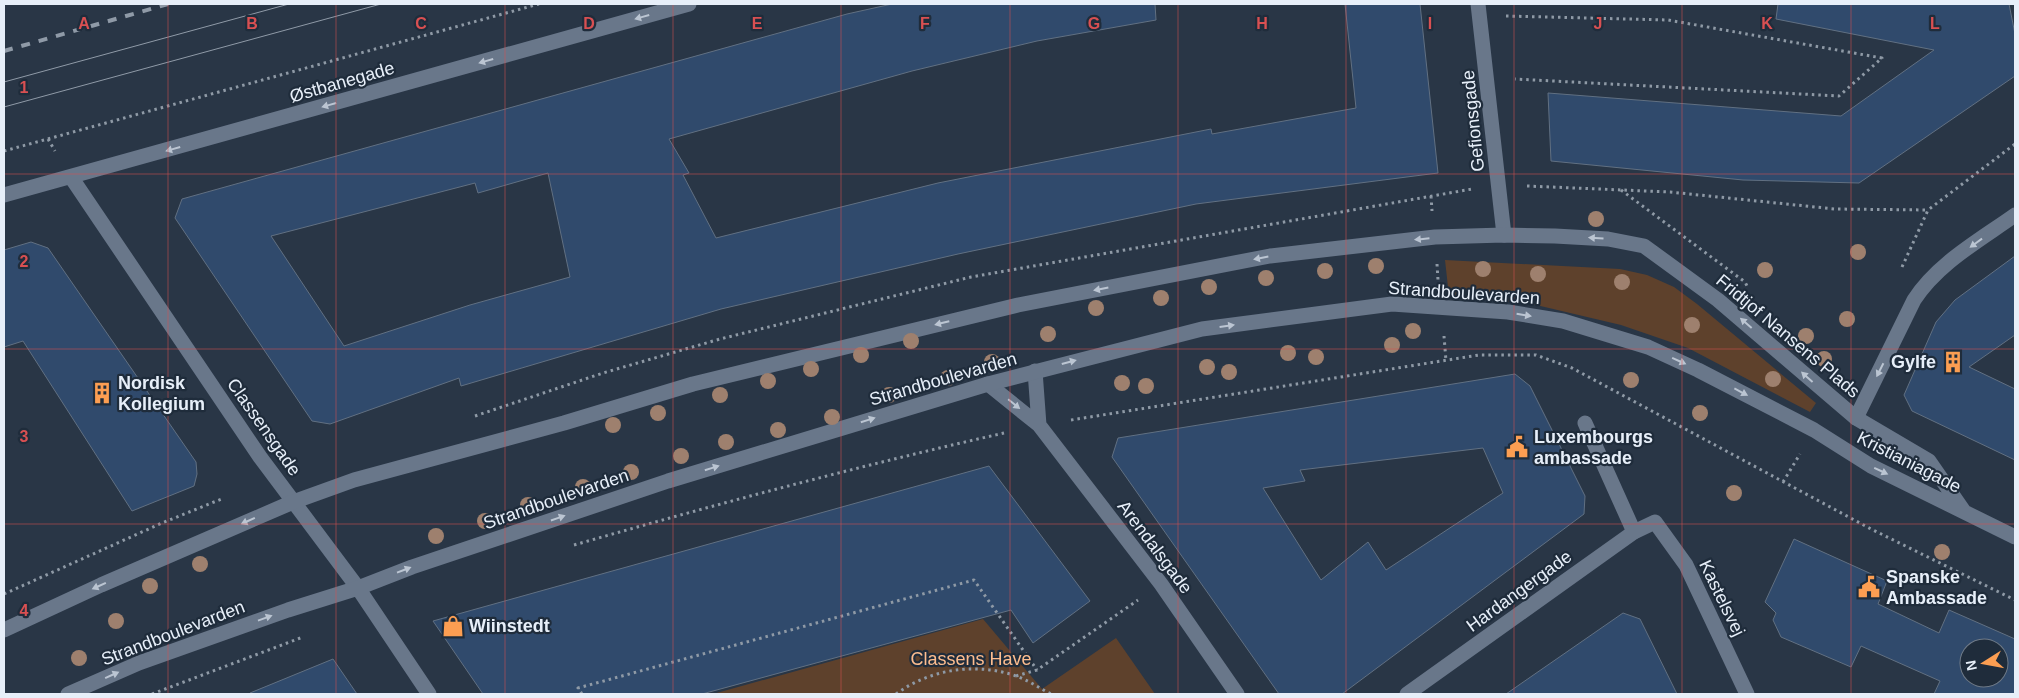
<svg xmlns="http://www.w3.org/2000/svg" width="2019" height="698" font-family="Helvetica,sans-serif">
  <style>
    .green { fill: #5e412c }
    .building { fill: #304a6c; stroke: #617082; fill-rule: evenodd }
    .lines { fill: none; stroke-linecap: round; stroke-linejoin: round }
    .path { stroke: #8f9aa6; stroke-width: 3; stroke-dasharray: 2.5 4; stroke-linecap: butt }
    .lane { stroke: #69778a; stroke-width: 15 }
    .street { stroke: #69778a; stroke-width: 15 }
    .secondary { stroke: #69778a; stroke-width: 15 }
    .tram { stroke: #8f9aa7; stroke-width: 1 }
    .rail { stroke: #8f9aa7; stroke-width: 4; stroke-dasharray: 9 9; stroke-linecap: butt }
    .tree { fill: #9e806e }
    .oneway { fill: #bbc5d2 }
    .grid { fill: none; stroke: #d95052; stroke-width: 1; stroke-opacity: 0.55 }
    .labels { text-anchor: middle; dominant-baseline: central; stroke-width: 4.5; stroke-linejoin: round; paint-order: stroke }
    .street-label { font-size: 18px; fill: #e7eff9; stroke: #1f2c3b }
    .poi-label { font-size: 18px; font-weight: bold; fill: #e7eff9; stroke: #1f2c3b; text-anchor: start }
    .park-label { font-size: 18px; fill: #fdbd8f; stroke: #1f2c3b }
    .grid-label { font-size: 16px; text-anchor: middle; font-weight: bold; fill: #d95052; stroke: #1f2c3b; stroke-width: 4.5; stroke-linejoin: round; paint-order: stroke }
  </style>
  <rect width="100%" height="100%" fill="#293646"/>
  <path class="green" d="M1445,260L1620,269L1647,275L1674,287L1697,304L1816,403L1810,412L1688,348L1621,325L1532,304L1449,296Z
    M983,619L1042,689L1116,638L1155,694H713Z"/>
  <path class="building" d="M892,4H1155L1156,20L1037,41L912,71L669,139L689,173L683,175L716,238L938,183L1211,129L1212,134L1356,108L1345,4H1420L1438,173L1196,204L958,254L721,309L461,386L459,378L330,424L312,421L175,218L182,199L847,14ZM548,173L570,277L470,305L344,346L271,236L475,183L478,193Z
    M1778,4H2009L2015,34V76L1859,183L1743,180L1551,161L1548,93L1841,116L1934,50L1776,19Z
    M31,242L48,248L196,462L197,474L194,486L132,511L23,341L4,347V250Z
    M2015,256V335L1969,367L2015,389V460L1912,411L1904,395L1936,322L1955,300Z
    M1515,374L1530,386L1585,496L1584,514L1342,694H1279L1112,457L1118,438ZM1483,448L1503,493L1386,570L1368,542L1321,580L1263,488L1305,481L1300,470Z
    M989,466L1090,601L1033,643L1011,610L702,694H483L433,621Z
    M1794,539L1887,581L1878,604L1939,633L1949,610L2015,639V694H1934L1940,681L1861,646L1851,667L1781,637L1773,620L1776,613L1765,602ZM1969,648H1999V678H1969Z
    M1623,613L1640,619L1677,694H1506Z
    M333,659L357,694H250V693Z"/>
  <g class="lines">
    <path class="path" d="M1506,16L1668,20L1882,58L1839,96L1515,79
      M48,139L55,151
      M4,151L539,4
      M1527,186L1670,192L1835,209L1928,210
      M1621,190L1745,282L1747,286
      M1431,196L1432,211
      M1437,264L1438,280
      M1902,267L1928,210L2015,144
      M1444,336L1446,361
      M475,416L603,373L720,339L971,277L1472,189
      M1071,420L1479,355H1536L1572,368L1871,529L2015,600
      M1783,482L1800,454
      M574,545C717,504 859,466 1004,433
      M4,594L162,523L224,498
      M1016,676L1037,670L1138,600
      M152,694L303,637
      M582,694L578,688L974,580L1037,670
      M896,694C930,669 976,662 1016,676C1028,680 1039,688 1051,694"/>
    <path class="lane" d="M1585,423L1634,532"/>
    <path class="street" d="M1478,4L1504,235
      M71,177L260,457L358,588
      M4,195L689,4
      M1035,371L1039,425
      M988,384L1039,425L1161,584L1237,694
      M1856,418L1914,300C1938,263 1980,240 2015,215
      M1407,694L1634,532L1655,522L1686,565L1747,694"/>
    <path class="secondary" d="M358,588L429,694
      M4,630L101,585L293,502L354,480L564,423L693,384L1018,305L1270,256L1435,237L1504,235L1555,236L1608,239L1644,246L1718,300L1856,418L1929,461L1963,510
      M68,694L139,663L288,610L358,588L412,567L668,481L988,384L1202,329L1392,304L1508,312L1563,321L1648,347L1698,370L1814,430L1871,466L2015,537"/>
    <path class="tram" d="M4,82L289,4
      M4,107L381,4"/>
    <path class="rail" d="M4,51L168,4"/>
  </g>
  <g class="tree">
    <circle cx="1596" cy="219" r="8"/>
    <circle cx="1858" cy="252" r="8"/>
    <circle cx="1376" cy="266" r="8"/>
    <circle cx="1483" cy="269" r="8"/>
    <circle cx="1765" cy="270" r="8"/>
    <circle cx="1325" cy="271" r="8"/>
    <circle cx="1538" cy="274" r="8"/>
    <circle cx="1266" cy="278" r="8"/>
    <circle cx="1622" cy="282" r="8"/>
    <circle cx="1209" cy="287" r="8"/>
    <circle cx="1161" cy="298" r="8"/>
    <circle cx="1096" cy="308" r="8"/>
    <circle cx="1847" cy="319" r="8"/>
    <circle cx="1692" cy="325" r="8"/>
    <circle cx="1413" cy="331" r="8"/>
    <circle cx="1048" cy="334" r="8"/>
    <circle cx="1806" cy="336" r="8"/>
    <circle cx="911" cy="341" r="8"/>
    <circle cx="1392" cy="345" r="8"/>
    <circle cx="1288" cy="353" r="8"/>
    <circle cx="861" cy="355" r="8"/>
    <circle cx="1316" cy="357" r="8"/>
    <circle cx="1824" cy="359" r="8"/>
    <circle cx="992" cy="362" r="8"/>
    <circle cx="1207" cy="367" r="8"/>
    <circle cx="811" cy="369" r="8"/>
    <circle cx="1229" cy="372" r="8"/>
    <circle cx="948" cy="378" r="8"/>
    <circle cx="1773" cy="379" r="8"/>
    <circle cx="1631" cy="380" r="8"/>
    <circle cx="768" cy="381" r="8"/>
    <circle cx="1122" cy="383" r="8"/>
    <circle cx="1146" cy="386" r="8"/>
    <circle cx="720" cy="395" r="8"/>
    <circle cx="889" cy="395" r="8"/>
    <circle cx="658" cy="413" r="8"/>
    <circle cx="1700" cy="413" r="8"/>
    <circle cx="832" cy="417" r="8"/>
    <circle cx="613" cy="425" r="8"/>
    <circle cx="778" cy="430" r="8"/>
    <circle cx="726" cy="442" r="8"/>
    <circle cx="681" cy="456" r="8"/>
    <circle cx="631" cy="472" r="8"/>
    <circle cx="583" cy="487" r="8"/>
    <circle cx="1734" cy="493" r="8"/>
    <circle cx="528" cy="505" r="8"/>
    <circle cx="485" cy="521" r="8"/>
    <circle cx="436" cy="536" r="8"/>
    <circle cx="1942" cy="552" r="8"/>
    <circle cx="200" cy="564" r="8"/>
    <circle cx="150" cy="586" r="8"/>
    <circle cx="116" cy="621" r="8"/>
    <circle cx="79" cy="658" r="8"/>
  </g>
  <defs><path id="oneway-solid" d="M-6-.8H1V-3.2L6.5 0L1 3.2V.8H-6Z" transform="scale(1.25)"/></defs>
  <g class="oneway">
    <use href="#oneway-solid" transform="translate(642 17) rotate(164)"/>
    <use href="#oneway-solid" transform="translate(486 61) rotate(164)"/>
    <use href="#oneway-solid" transform="translate(329 105) rotate(164)"/>
    <use href="#oneway-solid" transform="translate(173 149) rotate(164)"/>
    <use href="#oneway-solid" transform="translate(1596 238) rotate(-177)"/>
    <use href="#oneway-solid" transform="translate(1422 239) rotate(174)"/>
    <use href="#oneway-solid" transform="translate(1976 243) rotate(144)"/>
    <use href="#oneway-solid" transform="translate(1261 258) rotate(169)"/>
    <use href="#oneway-solid" transform="translate(1101 289) rotate(169)"/>
    <use href="#oneway-solid" transform="translate(1524 315) rotate(9)"/>
    <use href="#oneway-solid" transform="translate(942 323) rotate(166)"/>
    <use href="#oneway-solid" transform="translate(1746 323) rotate(-139)"/>
    <use href="#oneway-solid" transform="translate(1227 326) rotate(-8)"/>
    <use href="#oneway-solid" transform="translate(1679 361) rotate(24)"/>
    <use href="#oneway-solid" transform="translate(1069 362) rotate(-15)"/>
    <use href="#oneway-solid" transform="translate(1880 370) rotate(117)"/>
    <use href="#oneway-solid" transform="translate(1807 377) rotate(-138)"/>
    <use href="#oneway-solid" transform="translate(1741 392) rotate(28)"/>
    <use href="#oneway-solid" transform="translate(1014 404) rotate(39)"/>
    <use href="#oneway-solid" transform="translate(868 420) rotate(-17)"/>
    <use href="#oneway-solid" transform="translate(712 468) rotate(-17)"/>
    <use href="#oneway-solid" transform="translate(1881 471) rotate(25)"/>
    <use href="#oneway-solid" transform="translate(558 518) rotate(-19)"/>
    <use href="#oneway-solid" transform="translate(248 521) rotate(156)"/>
    <use href="#oneway-solid" transform="translate(404 570) rotate(-21)"/>
    <use href="#oneway-solid" transform="translate(99 586) rotate(156)"/>
    <use href="#oneway-solid" transform="translate(265 618) rotate(-20)"/>
    <use href="#oneway-solid" transform="translate(112 675) rotate(-24)"/>
  </g>
  <path class="grid" d="M168,4V694M336,4V694M505,4V694M673,4V694M841,4V694M1010,4V694M1178,4V694M1346,4V694M1514,4V694M1682,4V694M1851,4V694M4,174H2015M4,349H2015M4,524H2015"/>
  <defs>
    <g id="building-bare" transform="scale(1.725)"><path d="M-4-6H4V6H1V3H-1V6H-4ZM-2.5-4.3h1.7v1.8h-1.7ZM.8-4.3h1.7v1.8H.8ZM-2.5-1h1.7V.8h-1.7ZM.8-1h1.7V.8H.8Z" fill="#fc9e52" stroke="#1f2c3b" stroke-width="2.5" paint-order="stroke"/></g>
    <g id="civic-bare" transform="scale(1.725)"><path d="M-.6-6.5H3V-4.5H.6V-3L4-1V1h2V6H-6V1h2V-1L-.6-3ZM-1.2 2.5V6h2.4V2.5Z" fill="#fc9e52" stroke="#1f2c3b" stroke-width="2.5" paint-order="stroke"/></g>
    <g id="shop-bare" transform="scale(1.725)"><path d="M-5-2.5h2.3a2.7 3.5 0 0 1 5.4 0H5L5.5 6h-11ZM-1.5-2.5h3a1.5 2.3 0 0 0-3 0Z" fill="#fc9e52" stroke="#1f2c3b" stroke-width="2.5" paint-order="stroke"/></g>
  </defs>
  <g fill-rule="evenodd">
    <use href="#building-bare" x="1953" y="362"/>
    <use href="#building-bare" x="102" y="393"/>
    <use href="#civic-bare" x="1517" y="447"/>
    <use href="#civic-bare" x="1869" y="587"/>
    <use href="#shop-bare" x="453" y="626"/>
  </g>
  <g class="labels">
    <g class="street-label">
      <text transform="translate(342 82) rotate(-16)">Østbanegade</text>
      <text transform="translate(1473 121) rotate(-96)">Gefionsgade</text>
      <text transform="translate(1464 293) rotate(4)">Strandboulevarden</text>
      <text transform="translate(1788 336) rotate(40)">Fridtjof Nansens Plads</text>
      <text transform="translate(943 379) rotate(-16)">Strandboulevarden</text>
      <text transform="translate(264 427) rotate(55)">Classensgade</text>
      <text transform="translate(1909 462) rotate(27)">Kristianiagade</text>
      <text transform="translate(556 499) rotate(-19)">Strandboulevarden</text>
      <text transform="translate(1155 547) rotate(53)">Arendalsgade</text>
      <text transform="translate(1519 591) rotate(-36)">Hardangergade</text>
      <text transform="translate(1722 598) rotate(64)">Kastelsvej</text>
      <text transform="translate(173 633) rotate(-21)">Strandboulevarden</text>
    </g>
    <g class="poi-label">
      <text x="1936" y="362" text-anchor="end">Gylfe</text>
      <text x="118" y="383">Nordisk<tspan x="118" dy="21">Kollegium</tspan></text>
      <text x="1534" y="437">Luxembourgs<tspan x="1534" dy="21">ambassade</tspan></text>
      <text x="1886" y="577">Spanske<tspan x="1886" dy="21">Ambassade</tspan></text>
      <text x="469" y="626">Wiinstedt</text>
    </g>
    <g class="park-label">
      <text x="971" y="659">Classens Have</text>
    </g>
  </g>
  <g class="grid-label">
    <text x="84" y="29">A</text>
    <text x="252" y="29">B</text>
    <text x="421" y="29">C</text>
    <text x="589" y="29">D</text>
    <text x="757" y="29">E</text>
    <text x="925" y="29">F</text>
    <text x="1094" y="29">G</text>
    <text x="1262" y="29">H</text>
    <text x="1430" y="29">I</text>
    <text x="1598" y="29">J</text>
    <text x="1767" y="29">K</text>
    <text x="1935" y="29">L</text>
    <text x="24" y="93">1</text>
    <text x="24" y="267">2</text>
    <text x="24" y="442">3</text>
    <text x="24" y="616">4</text>
  </g>
  <rect width="2019" height="698" fill="none" stroke="#e7eff9" stroke-width="10"/>
  <g transform="translate(1984 663) rotate(259)"><circle r="24" fill="#1f2c3b" stroke="#6f7a87"/>
  <path d="M0-4L9 19L0 12L-9 19Z" fill="#fc9e52"/>
  <text y="-8" font-size="14" font-weight="bold" text-anchor="middle" fill="#e7eff9">N</text>
  </g>
</svg>
